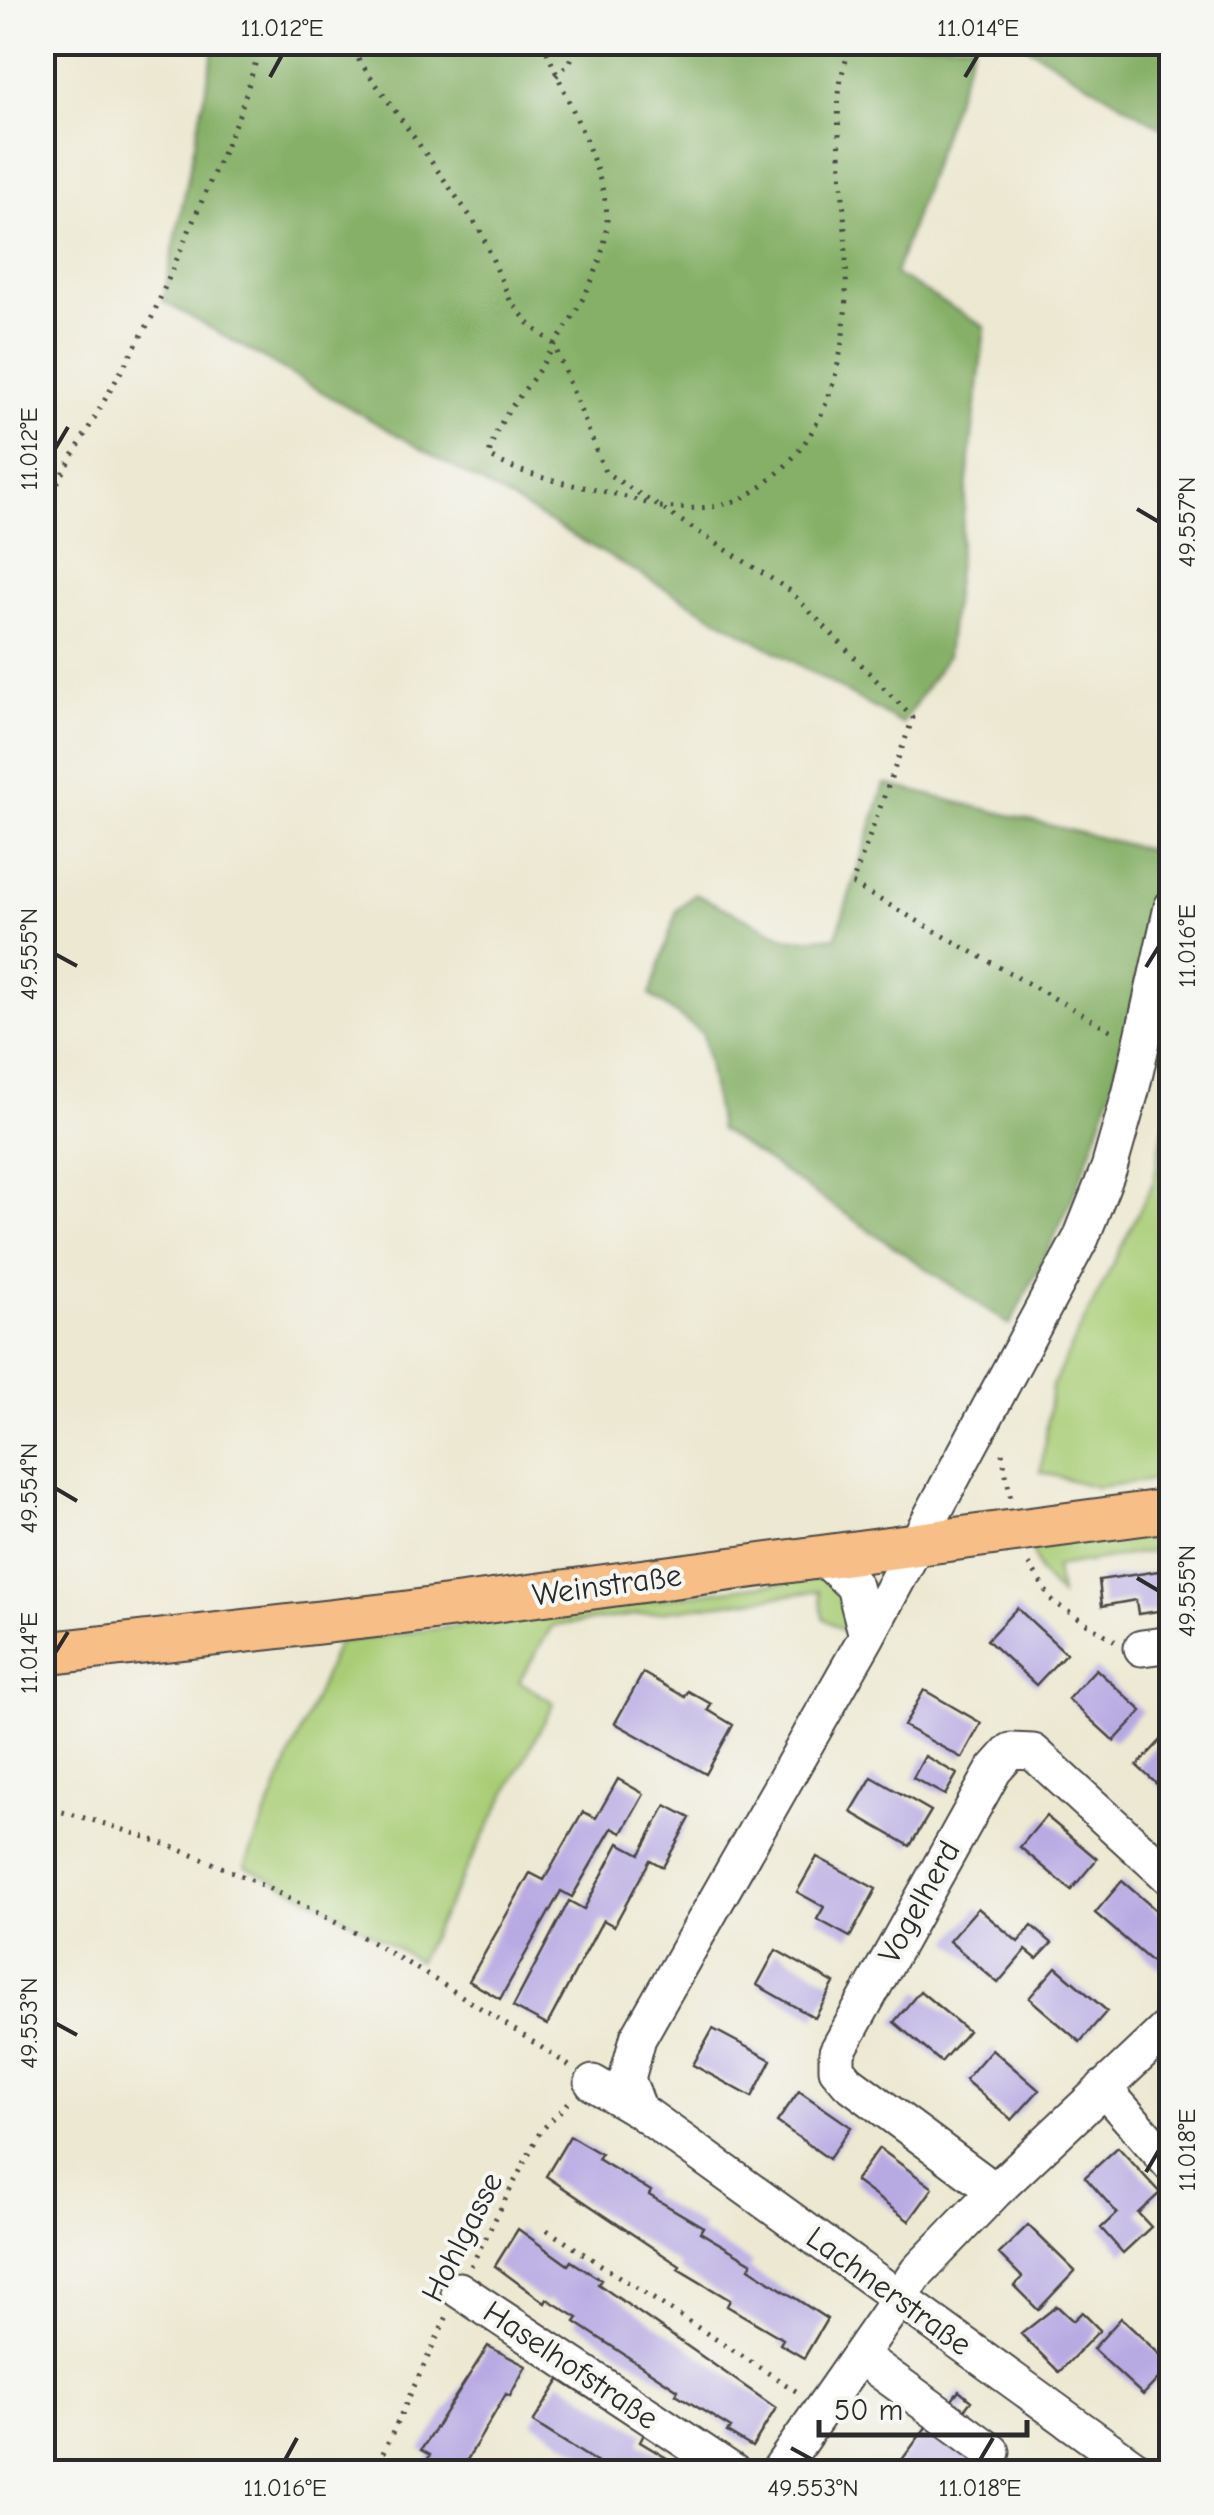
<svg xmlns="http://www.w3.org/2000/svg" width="1214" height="2515" font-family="'Comic Neue',sans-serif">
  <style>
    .green { fill: #a9cd76; stroke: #6a7c50; stroke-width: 2.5 }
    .forest { fill: #86b067; stroke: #586e49; stroke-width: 2.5 }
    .building { fill: #b7aae3 }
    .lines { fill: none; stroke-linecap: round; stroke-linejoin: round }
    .minor-casing { stroke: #484744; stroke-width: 39 }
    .major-casing { stroke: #484744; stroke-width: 46 }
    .path { stroke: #484744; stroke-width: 5; stroke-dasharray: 2.5 8; stroke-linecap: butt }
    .minor { stroke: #fff; stroke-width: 35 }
    .major { stroke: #f7be87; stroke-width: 42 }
    .ticks { fill: none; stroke: #2b2b2b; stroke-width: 4 }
    .labels { text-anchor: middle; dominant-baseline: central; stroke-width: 8; stroke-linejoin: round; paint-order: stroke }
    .street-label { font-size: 32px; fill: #2b2b2b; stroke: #f6f6f2 }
    .neatline { fill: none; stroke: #2b2b2b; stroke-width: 4 }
    .ticks-label { font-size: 25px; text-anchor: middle; fill: #2b2b2b }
  </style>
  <rect width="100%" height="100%" fill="#f6f6f2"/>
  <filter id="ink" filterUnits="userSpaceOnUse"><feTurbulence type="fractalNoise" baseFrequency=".01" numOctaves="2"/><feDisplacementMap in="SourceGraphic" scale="20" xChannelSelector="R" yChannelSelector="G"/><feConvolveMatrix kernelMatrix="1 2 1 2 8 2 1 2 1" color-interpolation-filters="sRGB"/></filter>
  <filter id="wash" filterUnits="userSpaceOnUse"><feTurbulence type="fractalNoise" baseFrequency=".0048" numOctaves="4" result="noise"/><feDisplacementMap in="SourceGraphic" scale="40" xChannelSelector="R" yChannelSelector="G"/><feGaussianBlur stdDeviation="2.25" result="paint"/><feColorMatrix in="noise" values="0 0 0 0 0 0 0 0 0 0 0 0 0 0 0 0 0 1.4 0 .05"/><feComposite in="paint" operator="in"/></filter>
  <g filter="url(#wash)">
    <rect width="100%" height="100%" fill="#ece8d1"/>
    <path class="green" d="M1171,1091V1478L1096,1487L1041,1472L1052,1386L1154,1181Z
      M1171,1527V1548L1056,1567L1060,1595L1039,1572L1031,1545Z
      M821,1577L837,1586L850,1616L843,1631L823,1618L819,1591L552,1626L519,1681L554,1703L418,1961L328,1907L245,1866L338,1642Z"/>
    <path class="forest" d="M215,43H974L895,274L985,327L947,656L902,724L163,301Z
      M1021,43H1171V133Z
      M885,784L1157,852C1144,971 1118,1091 1071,1201C1053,1243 1030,1284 1010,1325L719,1129L703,1034L650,995L677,910L695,894L789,939L836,937Z"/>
    <g id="blocks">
      <path class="building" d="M1172,1569V1597L1163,1599L1165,1610L1138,1614L1136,1600L1102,1606L1099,1580Z
        M1017,1608L1066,1653L1036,1685L987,1640Z
        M1096,1669L1142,1711L1114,1741L1068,1699Z
        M643,1673L685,1697L688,1691L711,1704L708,1710L733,1725L706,1774L615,1723Z
        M924,1690L981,1723L962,1758L904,1726Z
        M1165,1736L1172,1741V1798L1137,1766Z
        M925,1756L957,1774L945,1795L913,1778Z
        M872,1777L931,1811L910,1846L851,1812Z
        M618,1779L644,1794L622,1833L612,1828L572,1897L561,1891L500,1999L469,1981L530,1873L544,1880L583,1812L596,1818Z
        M666,1805L690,1818L663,1867L650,1860L614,1926L603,1920L547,2025L513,2007L569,1901L584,1909L619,1843L640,1854Z
        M1046,1816L1097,1859L1071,1890L1020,1847Z
        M817,1857L876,1889L850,1937L817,1919L824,1907L797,1892Z
        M1122,1881L1172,1924V1956L1160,1969L1095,1913Z
        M978,1908L1018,1942L1032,1926L1052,1943L1037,1959L1026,1950L998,1983L949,1941Z
        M776,1950L834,1983L815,2018L757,1985Z
        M1056,1967L1107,2011L1080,2042L1029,1998Z
        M920,1991L968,2031L941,2062L894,2022Z
        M713,2029L771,2060L752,2097L693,2065Z
        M992,2049L1039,2090L1012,2120L965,2080Z
        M799,2091L851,2127L829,2159L777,2122Z
        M570,2136L601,2154L598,2159L651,2191L649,2195L703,2227L700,2232L752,2263L749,2268L827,2319L804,2358L780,2344L783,2339L727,2306L730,2300L678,2269L680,2266L546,2176Z
        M1118,2147L1160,2193L1138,2213L1151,2227L1123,2253L1101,2228L1117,2213L1085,2177Z
        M879,2148L933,2188L909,2221L855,2181Z
        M1028,2225L1075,2271L1038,2310L1014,2286L1022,2277L999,2254Z
        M518,2229L568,2265L571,2261L596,2277L601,2280L598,2284L776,2408L752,2447L727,2432L731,2428L676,2394L678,2390L575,2322L578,2318L547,2299L545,2303L495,2266Z
        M1057,2306L1073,2321L1082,2312L1100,2330L1059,2372L1021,2334Z
        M1121,2318L1171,2365L1143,2395L1093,2349Z
        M488,2346L526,2366L510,2396L506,2394L460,2472H421L430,2455L421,2450Z
        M560,2380L644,2434L640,2442L690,2472H612L533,2422Z
        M959,2391L971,2401L962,2413L949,2404Z
        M932,2419L980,2455L968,2472H893Z"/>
    </g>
  </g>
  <g filter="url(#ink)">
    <use href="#blocks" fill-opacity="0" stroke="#484744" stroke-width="2.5"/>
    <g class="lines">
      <g class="minor-casing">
        <path id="minor" d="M824,1558L854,1586L867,1636
          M1142,1648L1172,1644
          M593,2083L639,2110L1140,2472
          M1103,2088L1172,2166
          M639,2110L627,2079L638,2038L867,1636L1081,1238L1109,1168L1131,1091L1172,907
          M995,2191L848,2082L837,2069V2052L994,1770L1011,1751L1033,1752L1172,1879
          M459,2290L733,2472
          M860,2356L992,2452
          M778,2472L918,2271L995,2191L1172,2024"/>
      </g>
      <g class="major-casing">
        <path id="major" d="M42,1654L403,1613L1172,1510"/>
      </g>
      <path class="path" d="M346,42L480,230L510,300L531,326L554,344L605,472L789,590L913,718L852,884L1114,1032
        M543,42C561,88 608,175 607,221C605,274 569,322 542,365C522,397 496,418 489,456C539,485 595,485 649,504
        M556,76L570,62L578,42
        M660,507C715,511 743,507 784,467C865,387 846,256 840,154C838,117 834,75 855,42
        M42,510L152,317L240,112L262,42
        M1002,1453L1011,1500
        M1029,1564L1053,1602L1115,1641
        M42,1807C236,1852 407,1958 571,2067
        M547,2230L799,2393
        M471,2266L540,2132L570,2101
        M374,2472L447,2316"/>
      <use href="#minor" class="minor"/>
      <use href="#major" class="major"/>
    </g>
  </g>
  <path class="ticks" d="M270,77L282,55M965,77L978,55M55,449L68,427M1137,509L1159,522M55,954L77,966M1146,967L1159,946M55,1488L77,1501M1137,1578L1159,1591M55,1653L68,1632M55,2023L77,2035M1146,2172L1159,2150M791,2448L813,2460M285,2460L297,2438M980,2460L993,2438"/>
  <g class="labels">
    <g class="street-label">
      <text transform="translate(607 1585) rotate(-8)">Weinstraße</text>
      <text transform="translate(919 1902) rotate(-61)">Vogelherd</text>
      <text transform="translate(462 2237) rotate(-63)">Hohlgasse</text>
      <text transform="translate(889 2291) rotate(36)">Lachnerstraße</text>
      <text transform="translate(571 2365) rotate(34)">Haselhofstraße</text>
    </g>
  </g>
  <rect width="1214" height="2515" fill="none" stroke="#f6f6f2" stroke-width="110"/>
  <path d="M819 2420v15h208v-15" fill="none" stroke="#2b2b2b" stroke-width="5"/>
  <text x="834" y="2420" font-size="30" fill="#2b2b2b" stroke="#f6f6f2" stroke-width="8" paint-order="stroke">50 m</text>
  <rect x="55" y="55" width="1104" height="2405" class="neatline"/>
  <g class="ticks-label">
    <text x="282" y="36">11.012°E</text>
    <text x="978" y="36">11.014°E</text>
    <text transform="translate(28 449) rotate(-90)" y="9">11.012°E</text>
    <text transform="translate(1186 522) rotate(-90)" y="9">49.557°N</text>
    <text transform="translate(1186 946) rotate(-90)" y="9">11.016°E</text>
    <text transform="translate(28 954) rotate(-90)" y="9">49.555°N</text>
    <text transform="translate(28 1488) rotate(-90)" y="9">49.554°N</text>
    <text transform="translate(1186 1591) rotate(-90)" y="9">49.555°N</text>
    <text transform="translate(28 1653) rotate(-90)" y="9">11.014°E</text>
    <text transform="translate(28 2023) rotate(-90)" y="9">49.553°N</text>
    <text transform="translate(1186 2150) rotate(-90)" y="9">11.018°E</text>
    <text x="285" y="2496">11.016°E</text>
    <text x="813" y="2496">49.553°N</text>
    <text x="980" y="2496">11.018°E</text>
  </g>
</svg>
